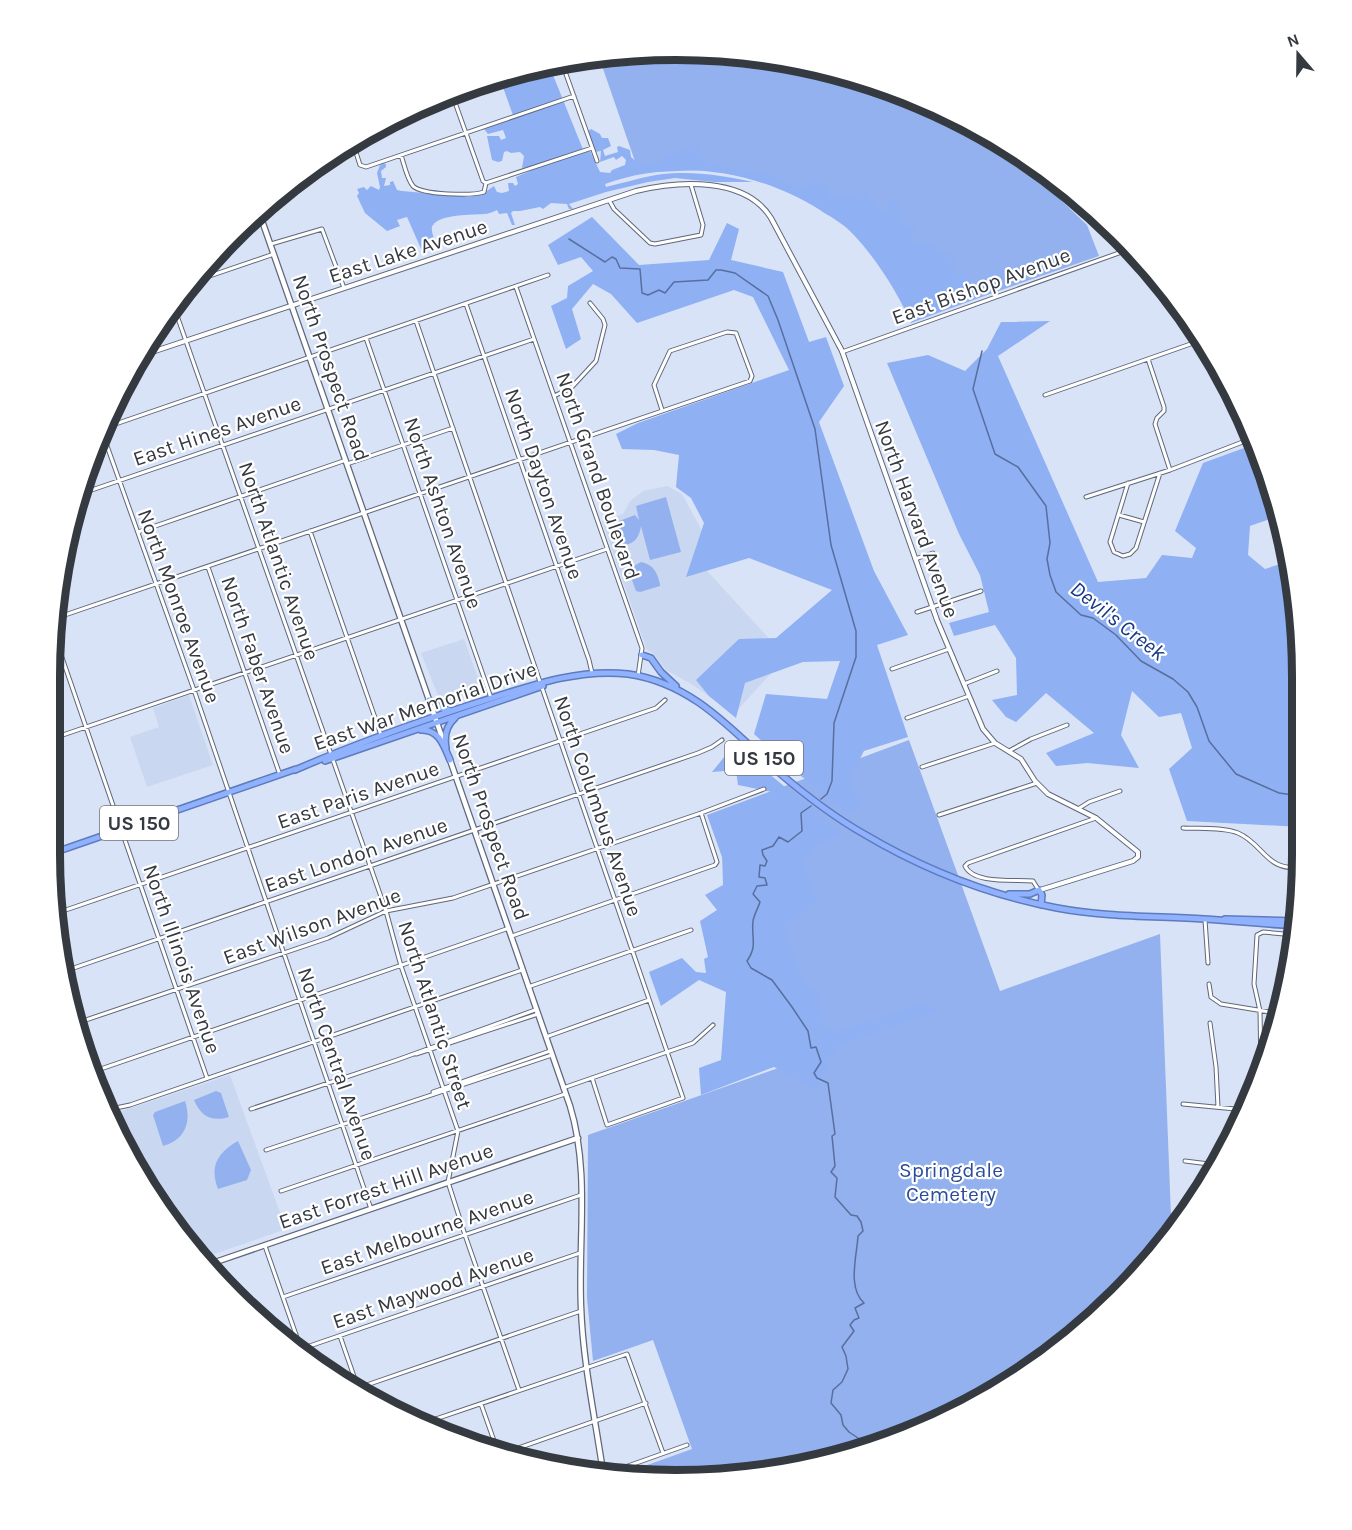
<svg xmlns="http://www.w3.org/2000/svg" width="1352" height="1530" font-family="Karla,sans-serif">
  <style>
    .built { fill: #cad7f1 }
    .green { fill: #93b1ee }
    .forest { fill: #8fb0f3 }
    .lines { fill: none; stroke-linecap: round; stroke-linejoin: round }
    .stream { stroke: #586e9e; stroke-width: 1.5 }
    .minor-casing { stroke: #5f6778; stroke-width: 5 }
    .tertiary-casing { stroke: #5f6778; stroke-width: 6 }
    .secondary-casing { stroke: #5f6778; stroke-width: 7 }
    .trunk-casing { stroke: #5e7bbc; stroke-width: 8 }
    .minor { stroke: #fff; stroke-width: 3 }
    .tertiary { stroke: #fff; stroke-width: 4 }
    .secondary { stroke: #fff; stroke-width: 4.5 }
    .trunk { stroke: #90b2fe; stroke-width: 5 }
    .labels { text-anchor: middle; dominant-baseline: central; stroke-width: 4.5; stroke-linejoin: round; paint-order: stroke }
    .shield { fill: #fff; stroke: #727479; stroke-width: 1.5 }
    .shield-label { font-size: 20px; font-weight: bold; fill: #353940 }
    .street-label { font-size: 21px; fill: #353940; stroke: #fff }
    .park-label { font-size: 21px; fill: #2a4c9b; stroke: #fff }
    .water-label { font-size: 22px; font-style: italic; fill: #193985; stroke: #fff }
    .rim { fill: none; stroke: #353940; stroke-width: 8 }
  </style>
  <rect width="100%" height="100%" fill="#d9e3f7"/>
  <path class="built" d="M667,486L682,494L705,536L698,555L709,573L786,657L734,714L693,685L666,670L653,653L647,650L602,521L623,514L630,501L643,491Z
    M464,639L482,689L441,703L421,653Z
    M189,695L213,765L147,787L130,737L159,727L153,708Z
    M230,1075L286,1229L200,1259L117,1136L110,1115Z"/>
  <path class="green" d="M635,51L757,55L877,83L995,137L1087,225L1099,256L912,321L894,276L869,243L788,187L716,169L639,173L599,57Z
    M666,497L681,552L650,560L641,526C639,540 632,546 618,545L612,526L614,523L635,515L639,520L636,506Z
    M641,562C654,565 657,572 660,584V586L640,592L636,591L628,569Z
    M909,740L1000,991L1160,934L1171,1216L1168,1241L1089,1325L989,1397L838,1459L717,1479L625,1473L692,1449L653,1340L593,1361L587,1298L588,1135L795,1062L707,815Z
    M216,1091L221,1093L229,1117C212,1122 201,1117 194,1100Z
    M185,1101C192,1122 185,1140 163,1146L153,1115L155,1112Z
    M238,1141L251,1170L247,1180L218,1189C209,1166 218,1152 238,1141Z"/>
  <path class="forest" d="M549,65L584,152L590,151L600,172L610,173L612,170L625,165L626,160L622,156L616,160L614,157L600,162L601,151L595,152L587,132L591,129L600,134L602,138H608L611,146L603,150L605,156L618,152L617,147L619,146L630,150L631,157L639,164L657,163L668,155L695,145L705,159L715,165L725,164V168L771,173C781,185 796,184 807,191L812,180L830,189L827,199L839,193L846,199L852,198L855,193L868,196L870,202L875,203L876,209H879L886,215L888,213L887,204L891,199L897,200L902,210L901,214L902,222L909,228L916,227L917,230L911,237V243L913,244C925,238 933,246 943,253L947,252L950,255L949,259L956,261L954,272L957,275L964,273L970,281L973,291L980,287L992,289V293L911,323C897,290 865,240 836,219C831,216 825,214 820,210C756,170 677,158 605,184L606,187C623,183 639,178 656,175C688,170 722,175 753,182H714L675,178L648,182L606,192L569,204L573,209H569L567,204L551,203L543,209L540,207L520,211H513L511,213L515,225H512L507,213L499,214L497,210C493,212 488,214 484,214C473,215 440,214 433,225C429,230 436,242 438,248L422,251L407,217L397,220L400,226L387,231L365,213L357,196L359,193L357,189L364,187L367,190L371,186L379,190L380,187L377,173L380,165L383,163L386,164V167L381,171L382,178H386L384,186L390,185V182L393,181L397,190L402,191L469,197L484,193L494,186L497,192L502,193L509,191L508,183H513L515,186L518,184L516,177L530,171L529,167L522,168L524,156L520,152L511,153L507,151L504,152L502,161L498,162L492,160L487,136H499L501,140L506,138L503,130L488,134L484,129L514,118L499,76L514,71Z
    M592,217L639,265L709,260L727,223L739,229L731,260L783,272L809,342L826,337L844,386L819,422L874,571L908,635L877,645L908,737L864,751L848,782L862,805L849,813L801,776L754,734L766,694L827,699L840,661L803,662L745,683L736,718L709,696L696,680L739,639L776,638L832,590L749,558L686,577L704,523L691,498L676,487L679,455L654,450L622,449L616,434L638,423L789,370L753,297L734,290L637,323L611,294L593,284L572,309L581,339L566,349L551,306L567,298L568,286L593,271L581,257L558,265L548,245Z
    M1050,321L998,356L1098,582L1146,578L1162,555L1192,558L1196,548L1175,531L1203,463L1255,444L1281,514L1283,524L1273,518L1250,526L1248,555L1265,569L1289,561L1301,635V827L1187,821L1169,769L1192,748L1181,713L1159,717L1132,691L1121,735L1139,768L1087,763L1056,766L1046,753L1094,733L1046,693L1016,722L1006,717L992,700L1017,695L1016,658L995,625L954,636L949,623L989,612L980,575L959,534L887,363L928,355L965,371L987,349L1001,322Z
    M734,745L842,834L817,845L803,860L817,901L785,929L804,984L816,990L825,1028L838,1031L923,1003L939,1011L836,1047L816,1089L774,1067L701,1095L699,1068L721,1060L726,992L699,980L661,1006L649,972L682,958L696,972L706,973L704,959L708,957L700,921L717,910L705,895L723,885L722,853L708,816L772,792L738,785L736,770L712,772Z"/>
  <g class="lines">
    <path class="stream" d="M569,239L605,262L612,257L616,259L620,268L640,269L642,293L648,295L659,290L665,293L674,282L708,280L716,270H721L735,273L768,296L778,320L815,429L831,545L856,631V657L834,723L832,781L827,794L821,799
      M982,351L973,389L995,454L1018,467L1046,506L1050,543L1047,559L1050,575L1056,592L1081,615L1093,618L1116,635L1141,661L1173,679L1188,692L1197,707L1209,741L1236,774L1279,793L1301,796
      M811,806L801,813L802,831L788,842L779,837L773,846L762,850L763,855L767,861L765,866L760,865L759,877L765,878L767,885L757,886L753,894L760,902C758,908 754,915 753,921C751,939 758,945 747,961L751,968L772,980L792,1007L808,1031L811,1048L816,1047L821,1062L814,1073L817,1078L828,1083L835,1134L832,1136L835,1166L831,1172L837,1178L835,1197L851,1215L857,1216L861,1222L863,1231L858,1236C857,1255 847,1288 864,1303L855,1308L859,1318L854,1320L850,1325L854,1331L842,1347L846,1356L848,1369L842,1382L833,1390L831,1403L841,1415L843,1425L849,1432L870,1446"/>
    <g class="minor-casing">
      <path id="minor" d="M562,63L597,161
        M452,94L483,181L486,183
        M353,143L360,165L366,167L574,96
        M401,155C404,164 407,179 413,186C422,195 472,196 484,192L486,183
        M486,183L592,148
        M609,200L614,209L650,243L655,244L701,235L703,225L691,185
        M271,244L322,229L344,288
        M192,282L274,254
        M516,287L642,648L638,676
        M466,304L589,660L592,673
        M174,307L386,911L401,966L458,1131L448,1182L465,1235L519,1390
        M416,321L683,1098L607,1125L592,1078
        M366,338L491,698
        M842,352L1130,249
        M1148,359L1164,407V411L1157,418L1155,424L1170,470
        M1045,395L1202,340
        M554,396L571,388L596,361L605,325L603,319L590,303
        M101,429L194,690L371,1209
        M101,429L548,275
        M347,464L453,428
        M1128,483L1110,542L1114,552L1123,556L1130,554L1136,548L1160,473
        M80,494L534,339
        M1086,497L1170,470L1253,438
        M1119,515L1144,522
        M310,531L381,735
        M138,532L346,460
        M915,559L933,553
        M208,567L280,775
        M917,612L981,591
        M59,617L750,381L752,376L736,333L727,332L670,351L654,385L662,410
        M58,646L207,1078
        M892,669L949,649
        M964,684L997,671
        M907,718L969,696
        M54,738L607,549
        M1009,751L1031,739L1067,725
        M922,767L995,743
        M1078,809L1089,802L1120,791
        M939,815L1037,783
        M1183,828C1200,829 1222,827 1238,833C1264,844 1266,872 1301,867
        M1038,889L1033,881C1016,879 974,885 965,866L968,863L1096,818
        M57,913L656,708L665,700
        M1205,920L1208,963
        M512,936L715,865L717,862L701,813
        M65,971L698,753L712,747L722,740
        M1209,984L1211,997L1221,1004L1282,1014
        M528,987L691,930
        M1210,1023L1216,1067L1218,1107
        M74,1024L328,938L386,911L453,898L701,813L764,789
        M546,1037L649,1000
        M416,1054L538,1014
        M1261,1069L1260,1011L1254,984L1257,935L1263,932L1295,935
        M92,1072L509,928
        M563,1088L693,1043L713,1025
        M433,1092L550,1051
        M1183,1104L1246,1110
        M251,1109L397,1060L535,1010
        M106,1110L130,1105L522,970
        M266,1150L552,1055
        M1185,1161L1217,1165
        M1210,1176L1211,1164
        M281,1191L565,1094
        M265,1246L301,1349
        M212,1264L217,1278
        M283,1297L581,1195
        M340,1336L358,1388L581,1311
        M295,1351L580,1253
        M481,1404L498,1452
        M421,1424L627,1354L663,1453
        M504,1453L646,1403
        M611,1472L687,1445"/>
    </g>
    <g class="tertiary-casing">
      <path id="tertiary" d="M137,357L636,191C678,181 745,176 771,218L842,351L937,620L983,729L995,743L1021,759L1035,781L1048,794L1096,818L1138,852V857L1133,861L1040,890"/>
    </g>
    <g class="secondary-casing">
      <path id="secondary" d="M259,212L444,743
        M449,757L570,1106C590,1171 578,1241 581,1307C583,1363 595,1417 603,1472
        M204,1266L578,1138"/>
    </g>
    <g class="trunk-casing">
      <path id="trunk" d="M642,655L651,658L661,672L676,686
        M429,700L441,708L449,710
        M421,730C439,729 444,746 450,760
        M446,748C444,737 446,726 455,718
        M325,761L543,686
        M295,770C355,744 417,722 479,702C527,687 577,668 628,674C692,683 731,729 776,770C804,794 832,816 864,834C923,869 989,895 1057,908C1105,917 1154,916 1204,919C1234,921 1265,924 1296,926
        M50,854L296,769
        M1009,894H1030L1039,890L1042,895L1041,905
        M1225,919L1297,921"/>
    </g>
    <use href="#minor" class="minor"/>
    <use href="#tertiary" class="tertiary"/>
    <use href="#secondary" class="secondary"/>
    <use href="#trunk" class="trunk"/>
  </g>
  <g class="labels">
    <g class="shield">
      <rect x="725" y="741" width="78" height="34" rx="4.5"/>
      <rect x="100" y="806" width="78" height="34" rx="4.5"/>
    </g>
    <g class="shield-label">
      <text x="764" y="758">US 150</text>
      <text x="139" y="823">US 150</text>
    </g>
    <g class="street-label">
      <text transform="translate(408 251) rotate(-18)">East Lake Avenue</text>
      <text transform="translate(981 286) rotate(-20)">East Bishop Avenue</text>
      <text transform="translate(331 368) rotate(71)">North Prospect Road</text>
      <text transform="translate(217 431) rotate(-19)">East Hines Avenue</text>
      <text transform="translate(598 476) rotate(71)">North Grand Boulevard</text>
      <text transform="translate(544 484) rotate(71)">North Dayton Avenue</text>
      <text transform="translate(443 513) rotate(71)">North Ashton Avenue</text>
      <text transform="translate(917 519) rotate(70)">North Harvard Avenue</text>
      <text transform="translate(279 561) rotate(71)">North Atlantic Avenue</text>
      <text transform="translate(179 606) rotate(70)">North Monroe Avenue</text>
      <text transform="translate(258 665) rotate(71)">North Faber Avenue</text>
      <text transform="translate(425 706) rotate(-19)">East War Memorial Drive</text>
      <text transform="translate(358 795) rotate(-19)">East Paris Avenue</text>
      <text transform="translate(598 806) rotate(71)">North Columbus Avenue</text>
      <text transform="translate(491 827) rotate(71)">North Prospect Road</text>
      <text transform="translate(356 855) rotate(-19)">East London Avenue</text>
      <text transform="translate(312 926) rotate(-20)">East Wilson Avenue</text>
      <text transform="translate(182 959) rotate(71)">North Illinois Avenue</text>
      <text transform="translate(435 1015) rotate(72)">North Atlantic Street</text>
      <text transform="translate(337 1064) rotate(71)">North Central Avenue</text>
      <text transform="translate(386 1186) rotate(-19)">East Forrest Hill Avenue</text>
      <text transform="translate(427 1232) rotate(-19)">East Melbourne Avenue</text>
      <text transform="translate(433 1288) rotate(-19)">East Maywood Avenue</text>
    </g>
    <g class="park-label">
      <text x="951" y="1170">Springdale<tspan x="951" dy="24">Cemetery</tspan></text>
    </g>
    <g class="water-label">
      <text transform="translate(1118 621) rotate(38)">Devil's Creek</text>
    </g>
  </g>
  <path d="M0 0H1352V1530H0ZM676 60H676A616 616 0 0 1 1292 676V854A616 616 0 0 1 676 1470H676A616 616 0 0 1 60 854V676A616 616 0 0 1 676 60Z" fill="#fff" fill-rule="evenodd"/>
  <path class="rim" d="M676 60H676A616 616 0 0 1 1292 676V854A616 616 0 0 1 676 1470H676A616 616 0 0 1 60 854V676A616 616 0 0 1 676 60Z"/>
  <g transform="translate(1298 54) rotate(340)" stroke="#ffffff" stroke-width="4.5" paint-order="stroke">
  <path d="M0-4.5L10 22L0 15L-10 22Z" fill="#353940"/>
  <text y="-9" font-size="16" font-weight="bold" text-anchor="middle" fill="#353940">N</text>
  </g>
</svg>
